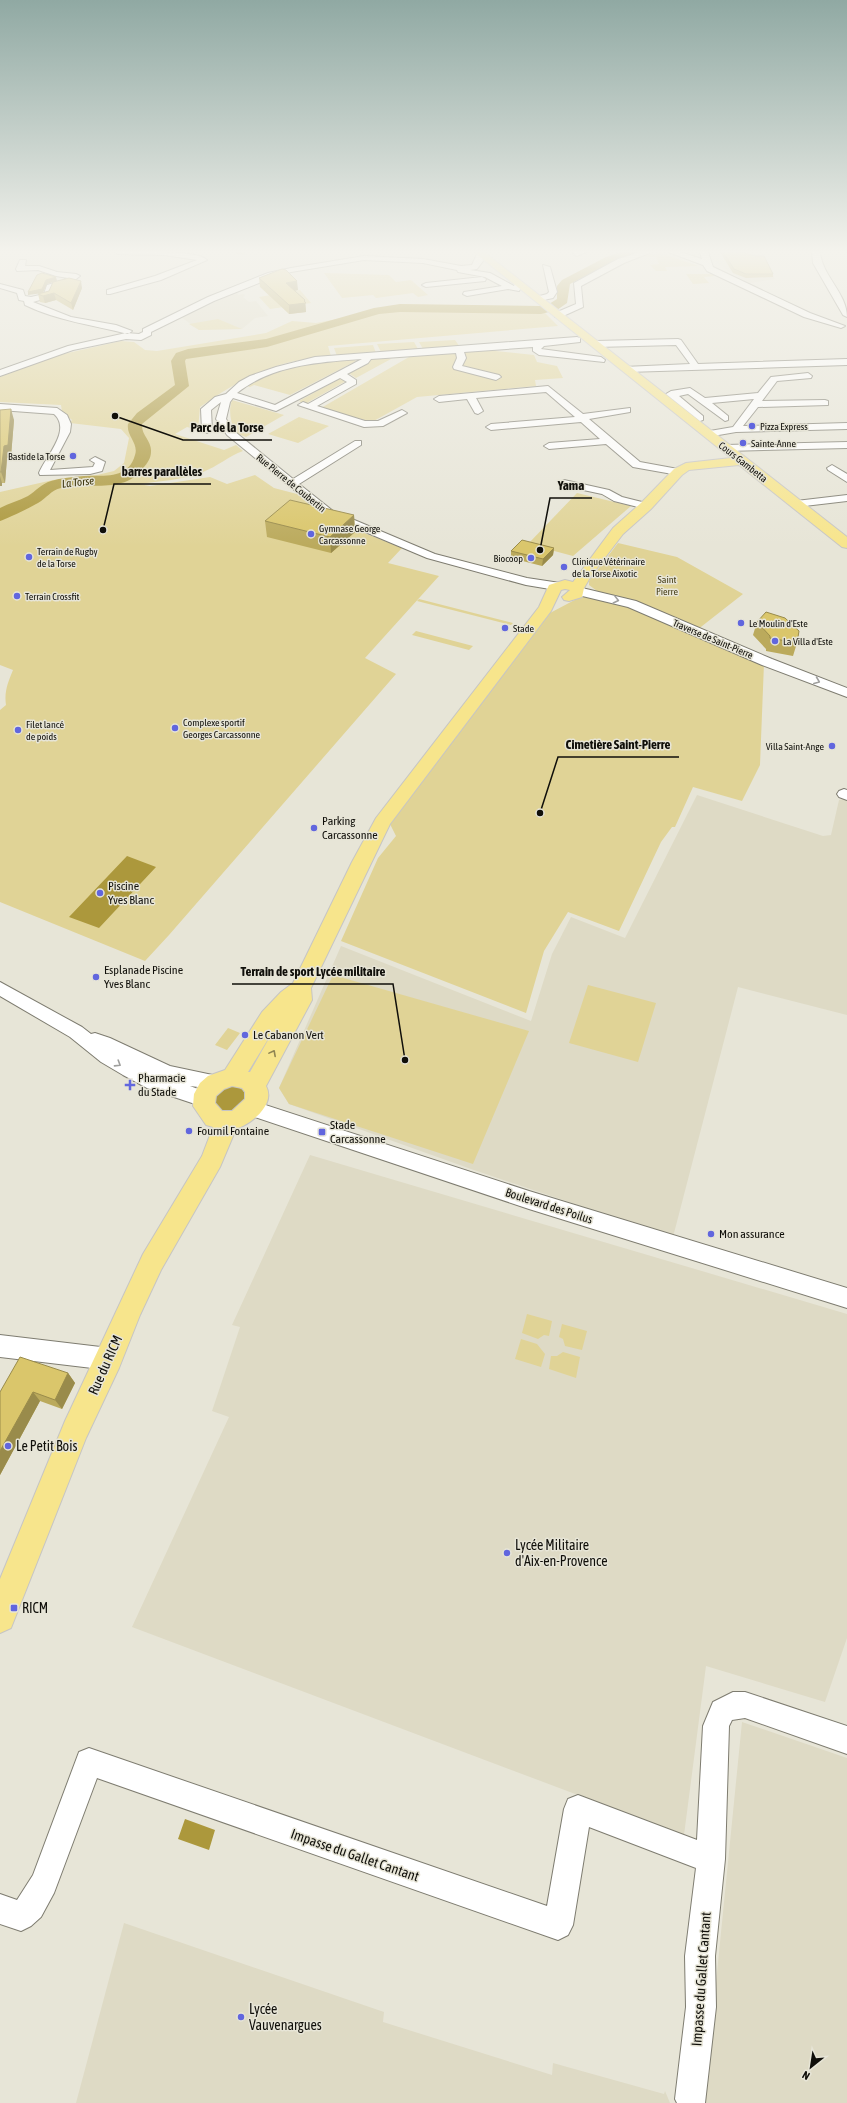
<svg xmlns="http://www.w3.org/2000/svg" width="847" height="2103" font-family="'Asap Condensed',sans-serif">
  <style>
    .built { fill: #dedac5 }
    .green { fill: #e0d396 }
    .water { fill: #ac983c }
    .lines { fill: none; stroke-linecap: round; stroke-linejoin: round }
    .river { fill: #ac983c; fill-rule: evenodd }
    .minor-casing { stroke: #7e7c70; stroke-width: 2 }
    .major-casing { stroke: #c6c5c4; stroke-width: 2 }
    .minor { fill: #fff; fill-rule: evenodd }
    .major { fill: #f7e58c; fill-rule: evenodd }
    .wall { fill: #bbaa5c }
    .shaded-wall { fill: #998b4b }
    .building { fill: #dac66b; stroke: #998b4b }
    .oneway { stroke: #9f9f9d }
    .oneway2 { stroke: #8f8552 }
    .poi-dot { fill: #6166de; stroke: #e7e5d7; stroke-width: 1.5 }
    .labels { text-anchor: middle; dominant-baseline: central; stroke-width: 3; stroke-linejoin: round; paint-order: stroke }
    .far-poi-label { font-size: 10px; fill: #100f0a; stroke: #e7e5d7; text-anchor: start }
    .far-street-label { font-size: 10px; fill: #100f0a; stroke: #e7e5d7 }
    .far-park-label { font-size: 10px; fill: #4a421b; stroke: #e7e5d7 }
    .far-water-label { font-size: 11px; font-style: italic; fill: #342c03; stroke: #e7e5d7 }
    .poi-label { font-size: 12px; fill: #100f0a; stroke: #e7e5d7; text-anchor: start }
    .street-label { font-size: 12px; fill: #100f0a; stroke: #e7e5d7 }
    .near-street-label { font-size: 14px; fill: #100f0a; stroke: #e7e5d7 }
    .near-poi-label { font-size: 14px; fill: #100f0a; stroke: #e7e5d7; text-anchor: start }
    .leader { fill: none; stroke: #100f0a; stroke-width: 1.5 }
    .callout-dot { fill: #100f0a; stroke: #e7e5d7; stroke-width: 1.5 }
    .callout-label { font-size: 13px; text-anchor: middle; font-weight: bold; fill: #100f0a; stroke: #e7e5d7; stroke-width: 3; stroke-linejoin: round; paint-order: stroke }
  </style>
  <rect width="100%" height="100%" fill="#e7e5d7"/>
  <path class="built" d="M761,259L768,263L775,279L749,283L726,270L714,260Z
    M237,292L238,295L244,294L245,296L243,297L249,302L256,301L268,316L255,318L242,329L199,330L181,317Z
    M697,795L823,836L831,835L839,800L847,798V1015L738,987L673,1237L471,1169L289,1104L279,1088L341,946L531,1021L552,954L571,917L625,938Z
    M310,1155L847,1314V1638L825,1702L706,1666L684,1835L132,1627L229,1417L212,1411L240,1327L232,1325Z
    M742,1722L847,1758V2103H704Z
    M124,1923L384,2012L383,2022L552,2075L553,2063L664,2094L665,2091L670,2103H76Z"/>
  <path class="green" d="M660,253L693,264L698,266L665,267L667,271H656L650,265L659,264L656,257L635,256Z
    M324,273L389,275L396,282L411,280L428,295L418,297L413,293L376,298L373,295L342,298Z
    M686,274H712L715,276L704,277L709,283L693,284Z
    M300,290L311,303L270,309L259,297Z
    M399,307L436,310L540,308L558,326L328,346L331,356C276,360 244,376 200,407L198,430L187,427L175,434L224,450L236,445L243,451C229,456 218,466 203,472C183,480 160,481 139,484L150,486L210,477L227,484L255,475L274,488L297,494L317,511L359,531L402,548L388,563L439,576L365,658L396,674L169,935L145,961L0,902V710L6,705C4,692 8,682 13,670L0,665V492L53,480L97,475L114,471L124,463L129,438L121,429L70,423L72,420L62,412L61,405L0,402V377L59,355L121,341L134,342L145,350L157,351L266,333L292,321L316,323Z
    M218,319L242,329L199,330L189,324Z
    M455,340L460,347L423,349L419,342Z
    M414,342L418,349L381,352L377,344Z
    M373,345L376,353L337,356L334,348Z
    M486,350L534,355L537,362L557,366L563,378L535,380L536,386L417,397L372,422L321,408L409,357Z
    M384,357L391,359L356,378L347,372L371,359Z
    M354,359L356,361L290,395L254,385L250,387L245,385C282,368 313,362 354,359Z
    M339,379L346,381L305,404L299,401Z
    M232,400L284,415L246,437L235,433C231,422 228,411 232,400Z
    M299,417L329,426L298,443L268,434Z
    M577,493L631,506L573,556L528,544Z
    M618,543L677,557L743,594L697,630L597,591L589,585V581Z
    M586,594L625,603L764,663L760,765L742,801L693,787L675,827H672L661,842L619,931L568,912L544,951L526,1013L341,941L378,858L396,836L390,824L550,613Z
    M419,599L513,623L511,625L417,601Z
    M416,631L473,646L469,650L412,635Z
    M333,975L529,1031L473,1164L289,1104L279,1088Z
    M588,985L656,1003L638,1062L569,1043Z
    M228,1028L240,1033L227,1050L215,1045Z
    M527,1314L552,1321L549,1336L544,1335L538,1339L522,1333Z
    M562,1324L587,1331L582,1350L565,1346L563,1339L559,1337Z
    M521,1339L537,1344L545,1354L541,1367L515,1359Z
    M563,1352L580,1357L576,1378L549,1369L551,1356H557Z"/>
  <path class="water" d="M127,856L156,867L99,928L69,917Z
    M226,1084C237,1087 246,1087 246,1100C234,1112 229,1116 213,1107L212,1093Z
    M185,1819L215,1830L209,1850L178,1839Z"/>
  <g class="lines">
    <path class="river" d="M621,252H640L614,261L570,284L567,303L557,310L541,314L400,312L379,314L267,347L186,359L185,361L189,386L142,424C141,435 152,441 151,452C151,458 147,464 143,468C124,495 88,481 61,488C51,490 47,498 38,503C31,507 7,519 0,521V508C9,503 19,501 28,496C36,491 41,484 51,481C61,478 73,477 84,476C104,475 128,480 135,455C139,443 126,436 128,424L137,413L175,385L171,361L176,353L188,349L266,339L374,308L400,304L541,306L549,304L557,299V286L562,280L606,257Z"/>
    <g class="minor-casing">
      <path id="minor" d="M115,252C132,252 196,249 207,260L161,280L110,294H107V290L155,276L197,260L164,255L118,254Z
        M575,252H586L577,256L573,254Z
        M640,252H652L624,263L581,286L583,307L561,317H555V313L576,304L574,283L618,259Z
        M668,252H680L702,259L700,252H708L713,267L810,313L845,326L841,328L804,317L707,271L703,265Z
        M812,252H820C822,276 847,293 847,317L843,315L813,263Z
        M477,254H483V261L477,269L470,270L490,273L514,286L516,282H522L523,284L519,291L508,289L467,296L463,294L464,292L502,286L485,277L458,272L457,270L423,263L364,260L291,272L274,277L214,301L151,332V335L141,340L126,339L73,350L0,376V370L68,346L126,333L139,334L143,332V329L208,297L268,273L291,268L364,256L423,259L461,266L472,265Z
        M20,260H26L25,266H39L57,272L76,274L80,276L68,285L53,288L50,297L33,302L71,317L116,325L132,331L128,334C93,325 58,321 25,305L24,301L19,300L17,293L0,288V284L23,290L25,296L31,297L44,294L47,285L62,281L68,278L56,276L38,270L17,271L16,269Z
        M543,265L550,267L557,292L553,298L539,301L535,299L536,297L547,294L549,292Z
        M482,277L486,279L485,281L426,287L422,285L426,283Z
        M577,337L580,338V342L544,346L541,349L601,357L605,360L604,362L539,355L533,351V347L464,352L466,358L462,366L499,375L501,377L496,380L454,369L453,367L457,358L456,353L371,359L368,363L347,374L356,380V384L317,406L365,421H378L402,410L407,413L383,426L364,427L298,405L303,402L308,404L347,382L340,378L276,411L233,398L230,402L226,419L234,431L293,479L355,441H361V445L299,484L333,511L435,554L527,578L560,583L562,586L560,589L556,590L526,585L427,558L325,515L227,435L216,419L221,402L211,410L212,430L207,433L202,430L201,409L215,397L226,394L239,382L250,376L276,367L315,357ZM362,359L275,405L237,393C272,365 319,362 362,359Z
        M678,339L681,340L698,364L847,359V365L627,372L624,371V367L690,364L676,345L596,347L592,344L596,341Z
        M808,373L812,376L811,378L777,381L762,401L825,400L828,401V405L758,407L743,426L847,423V429L736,432L707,437L702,434L704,432L733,427L754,399L712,403L728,416V420L725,421L688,394L679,396L703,416V420L700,421L666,394L671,391L690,388L705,398L758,393L771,377Z
        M548,386L583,414L630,408V412L589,419L640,462L678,469L683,472L678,475L633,467L606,444L549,449L544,446L549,443L600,439L581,422L491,430L486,427L491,424L575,417L546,392L476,398L483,411L478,414L475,413L467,399L439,402L434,399L439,396Z
        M0,404L57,408L67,415L71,424L70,432L50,470L93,467L95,463L90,460L95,457L105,462L102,471L90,474L40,475L39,473C46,456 72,430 54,414L0,410Z
        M847,442V448L726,451L721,448L726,445Z
        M832,465L847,474V482L828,470L827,468Z
        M564,480L609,490L622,497L650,504L651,506L646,509L614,501L602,494L560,485L559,483Z
        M847,495V501L796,507L791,504L796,501Z
        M578,587L636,601L772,659L847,688V697L762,665L628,607L574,594L572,591L574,588Z
        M844,789L847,790V800L839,797L837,794L839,791Z
        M0,982L82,1027L91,1034L95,1033L110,1038L170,1066L222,1077L224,1082L222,1087L215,1089L190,1086L211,1094L213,1099L211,1104L204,1107L147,1088L123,1075L101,1062L70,1037L0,996Z
        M253,1101L529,1191L847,1288V1308L529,1209L246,1114L244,1109L246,1104Z
        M0,1335L109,1348L117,1351L120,1359L117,1367L109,1370L0,1357Z
        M733,1692H745L847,1726V1754L745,1718L732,1720L729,1726L725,1859L715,1956L716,2007L705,2103H677L675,2099L686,2007L685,1956L696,1868L589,1827L573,1925L568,1935L558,1940L97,1778L54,1893L41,1917L31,1926L21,1931L0,1924V1894L17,1900L33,1875L79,1752L89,1748L547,1906L564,1809L568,1799L578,1795L697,1840L703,1726L713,1702Z"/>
    </g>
    <g class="major-casing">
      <path id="major" d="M474,252H484L847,537V548L842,547L739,465L689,470L682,475L651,509L623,534L591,576L584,588L582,597L569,601L564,600L562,597L570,590L565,589L561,590L551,611L390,824L311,988L312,1000L266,1086C276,1105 251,1124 236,1129L220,1167L161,1270L140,1315L119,1368L86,1438L11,1628L0,1633V1579L65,1421L143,1254L202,1156L213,1127L206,1125L193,1106L194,1094L200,1083L208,1076L225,1070L262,1012L281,992L293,983L352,862L376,818L539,607L549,585L565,580L573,582L613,528L641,503L674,469L686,463L731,458ZM276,1026L250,1072H248ZM232,1086L242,1088L245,1092V1099L232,1111H222L215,1103L216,1096L224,1089Z"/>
    </g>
    <use href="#minor" class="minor"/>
    <use href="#major" class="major"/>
  </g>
  <path class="wall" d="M229,252H245L244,255Z
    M720,252H741L773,274V277L746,278L733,273Z
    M259,278L298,290L295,291L305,300L306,312L289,314L260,287Z
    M82,288L73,310L56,300L45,303L40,302L38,294Z
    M0,410L14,420L11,456L7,458L5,483H2V486H0Z
    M354,515L355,532L331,553L267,537L265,521Z
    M554,548L553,555L542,566L511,558V551Z
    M757,622L797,643L793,656L766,651V649L753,635Z
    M68,1373L75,1383L62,1409L40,1401L0,1475V1392Z"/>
  <path class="shaded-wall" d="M56,277L57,281L47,284L43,293L28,295V292L46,280Z
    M81,281L82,288L73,310L71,303Z
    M297,281L298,290L287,292L286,283Z
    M54,293L56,300L45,303L43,296Z
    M305,300L306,312L289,314V305Z
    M11,409L14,420L11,456L7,458L5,483L1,472L4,446Z
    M0,476L2,483V486H0Z
    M354,515L355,532L331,553L330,537Z
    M554,548L553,555L542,566L543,559Z
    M68,1373L75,1383L62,1409L55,1400Z
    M33,1392L40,1401L0,1475V1451Z"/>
  <path class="building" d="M723,252H741L755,256H764L773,274H746L734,269Z
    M282,269L286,270L297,281L286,283L305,300L304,301L306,303L289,305L259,278Z
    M42,273L56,277L46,280L42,289L28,292L37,275Z
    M69,278L81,281L71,303L54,293L43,296L38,294L49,291L53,282Z
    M11,409L8,445L4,446L1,472H0V410Z
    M290,500L354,515L330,537L265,521Z
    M522,540L554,548L543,559L511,551Z
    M766,612L785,618L799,631L797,643L770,638V636L757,622Z
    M20,1357L68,1373L55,1400L33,1392L0,1451V1392Z"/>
  <defs><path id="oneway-chevron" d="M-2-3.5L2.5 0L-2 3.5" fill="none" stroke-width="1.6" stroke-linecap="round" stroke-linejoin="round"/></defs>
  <g class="oneway">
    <use href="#oneway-chevron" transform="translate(616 600) rotate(14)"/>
    <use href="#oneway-chevron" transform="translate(817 681) rotate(22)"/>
    <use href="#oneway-chevron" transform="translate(118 1064) rotate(32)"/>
  </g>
  <use class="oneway2" href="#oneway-chevron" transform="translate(273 1053) rotate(-62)"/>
  <linearGradient id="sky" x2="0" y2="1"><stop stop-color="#90a9a3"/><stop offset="0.46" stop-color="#f4f3ed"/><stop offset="1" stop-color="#f4f3ed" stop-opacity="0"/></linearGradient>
  <rect width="847" height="547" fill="url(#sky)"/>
  <g class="poi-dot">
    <circle cx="752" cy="426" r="4"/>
    <circle cx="743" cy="443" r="4"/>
    <circle cx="73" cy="456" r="4"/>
    <circle cx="311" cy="534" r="4"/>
    <circle cx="29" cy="557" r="4"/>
    <circle cx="531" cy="558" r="4"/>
    <circle cx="564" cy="567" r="4"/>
    <circle cx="17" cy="596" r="4"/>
    <circle cx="741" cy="623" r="4"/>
    <circle cx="505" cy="628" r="4"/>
    <circle cx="775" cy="641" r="4"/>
    <circle cx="175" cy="728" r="4"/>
    <circle cx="18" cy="730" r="4"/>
    <circle cx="832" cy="746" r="4"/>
    <circle cx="314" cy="828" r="4"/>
    <circle cx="100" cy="893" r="4"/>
    <circle cx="96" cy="977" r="4"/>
    <circle cx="245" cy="1035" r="4"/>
    <path d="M128 1079h4v4h4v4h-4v4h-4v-4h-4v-4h4z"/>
    <circle cx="189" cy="1131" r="4"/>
    <rect x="318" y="1128" width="8" height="8" rx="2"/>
    <circle cx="711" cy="1234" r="4"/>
    <circle cx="8" cy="1446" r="4"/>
    <circle cx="507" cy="1553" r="4"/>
    <rect x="10" y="1604" width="8" height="8" rx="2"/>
    <circle cx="241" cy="2017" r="4"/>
  </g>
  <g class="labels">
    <g class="far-poi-label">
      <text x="760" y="426">Pizza Express</text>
      <text x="751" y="443">Sainte-Anne</text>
      <text x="65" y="456" text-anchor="end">Bastide la Torse</text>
      <text x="319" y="528">Gymnase George<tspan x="319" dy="12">Carcassonne</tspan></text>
      <text x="37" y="551">Terrain de Rugby<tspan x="37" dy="12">de la Torse</tspan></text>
      <text x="523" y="558" text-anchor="end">Biocoop</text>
      <text x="572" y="561">Clinique Vétérinaire<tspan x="572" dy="12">de la Torse Aixotic</tspan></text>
      <text x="25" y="596">Terrain Crossfit</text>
      <text x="749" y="623">Le Moulin d'Este</text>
      <text x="513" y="628">Stade</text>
      <text x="783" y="641">La Villa d'Este</text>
      <text x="183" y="722">Complexe sportif<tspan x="183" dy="12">Georges Carcassonne</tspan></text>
      <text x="26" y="724">Filet lancé<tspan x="26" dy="12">de poids</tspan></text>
      <text x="824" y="746" text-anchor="end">Villa Saint-Ange</text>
    </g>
    <g class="far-street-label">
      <text transform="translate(743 462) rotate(38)">Cours Gambetta</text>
      <text transform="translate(291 483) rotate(39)">Rue Pierre de Coubertin</text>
      <text transform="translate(713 639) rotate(23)">Traverse de Saint-Pierre</text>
    </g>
    <g class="far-park-label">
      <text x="667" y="579">Saint<tspan x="667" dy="12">Pierre</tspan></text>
    </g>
    <g class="far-water-label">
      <text transform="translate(78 482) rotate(-6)">La Torse</text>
    </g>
    <g class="poi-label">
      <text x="322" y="821">Parking<tspan x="322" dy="14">Carcassonne</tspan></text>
      <text x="108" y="886">Piscine<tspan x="108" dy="14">Yves Blanc</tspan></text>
      <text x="104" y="970">Esplanade Piscine<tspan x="104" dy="14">Yves Blanc</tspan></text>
      <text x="253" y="1035">Le Cabanon Vert</text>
      <text x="138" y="1078">Pharmacie<tspan x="138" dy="14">du Stade</tspan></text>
      <text x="330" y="1125">Stade<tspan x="330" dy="14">Carcassonne</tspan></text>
      <text x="197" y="1131">Fournil Fontaine</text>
      <text x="719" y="1234">Mon assurance</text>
    </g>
    <g class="street-label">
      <text transform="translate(549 1206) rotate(18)">Boulevard des Poilus</text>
    </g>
    <g class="near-street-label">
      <text transform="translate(105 1365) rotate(-66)">Rue du RICM</text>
      <text transform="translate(355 1855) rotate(19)">Impasse du Gallet Cantant</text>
      <text transform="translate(701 1979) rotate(-86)">Impasse du Gallet Cantant</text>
    </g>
    <g class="near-poi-label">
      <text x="16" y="1446">Le Petit Bois</text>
      <text x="515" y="1545">Lycée Militaire<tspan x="515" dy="16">d'Aix-en-Provence</tspan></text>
      <text x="22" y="1608">RICM</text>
      <text x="249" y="2009">Lycée<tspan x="249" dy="16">Vauvenargues</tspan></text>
    </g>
  </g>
  <path class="leader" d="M115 416L183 440H272M103 530L114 484H211M540 550L550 498H592M540 813L558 757H679M405 1060L393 984H232"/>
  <g class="callout-dot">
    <circle cx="115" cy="416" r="4"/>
    <circle cx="103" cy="530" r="4"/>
    <circle cx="540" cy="550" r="4"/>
    <circle cx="540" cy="813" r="4"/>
    <circle cx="405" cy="1060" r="4"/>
  </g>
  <g class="callout-label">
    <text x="227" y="432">Parc de la Torse</text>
    <text x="162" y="476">barres parallèles</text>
    <text x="571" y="490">Yama</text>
    <text x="618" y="749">Cimetière Saint-Pierre</text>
    <text x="313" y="976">Terrain de sport Lycée militaire</text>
  </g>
  <g transform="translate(811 2067) rotate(210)" stroke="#e7e5d7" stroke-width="3" paint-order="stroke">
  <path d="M0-3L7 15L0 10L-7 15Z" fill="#100f0a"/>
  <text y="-6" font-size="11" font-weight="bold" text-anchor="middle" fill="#100f0a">N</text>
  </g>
</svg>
